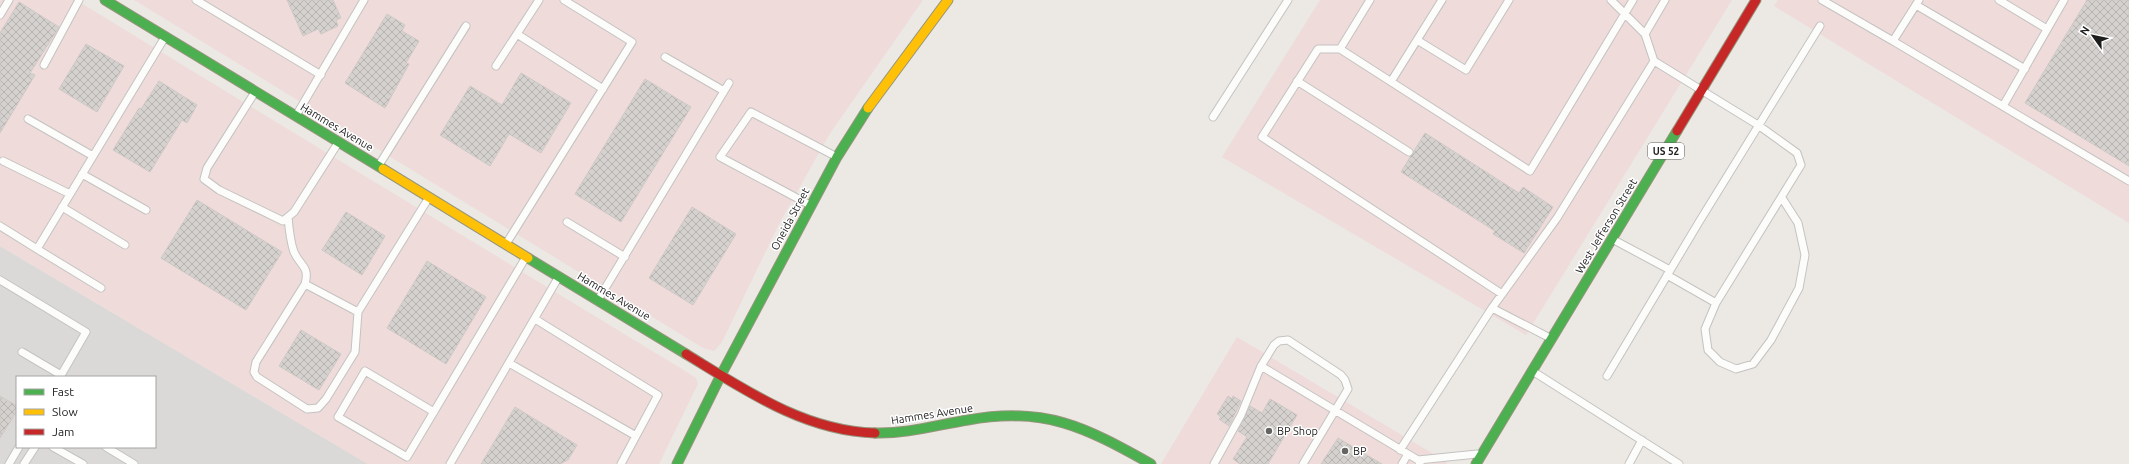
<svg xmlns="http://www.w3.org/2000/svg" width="2129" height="464" font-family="Ubuntu,sans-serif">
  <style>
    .residential { fill: #dbd9d7; fill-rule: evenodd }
    .commercial { fill: #eedbda }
    .building { fill: url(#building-cross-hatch); stroke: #cfcac6 }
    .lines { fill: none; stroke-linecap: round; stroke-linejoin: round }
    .lane-casing { stroke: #c4c3c1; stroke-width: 9 }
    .fast-casing { stroke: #96957c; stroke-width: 11 }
    .slow-casing { stroke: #96957c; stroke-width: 11 }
    .jam-casing { stroke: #96957c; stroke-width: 11 }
    .lane { stroke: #fcfcfb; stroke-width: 7 }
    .fast { stroke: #4caf50; stroke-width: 9 }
    .slow { stroke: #ffc107; stroke-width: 9 }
    .jam { stroke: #c62828; stroke-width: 9 }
    .poi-dot { fill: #656463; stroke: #fff; stroke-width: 1.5 }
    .labels { text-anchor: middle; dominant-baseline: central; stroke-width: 3; stroke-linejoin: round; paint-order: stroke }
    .shield { fill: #fff; stroke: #616161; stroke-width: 1 }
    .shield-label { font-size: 10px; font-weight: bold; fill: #1d1d1d }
    .street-label { font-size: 11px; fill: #1d1d1d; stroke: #fff }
    .poi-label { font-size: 11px; fill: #1d1d1d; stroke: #fff; text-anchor: start }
  </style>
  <defs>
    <pattern id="building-cross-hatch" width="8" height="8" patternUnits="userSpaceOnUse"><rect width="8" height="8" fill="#d4d1ce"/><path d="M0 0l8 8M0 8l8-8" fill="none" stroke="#b6b3b0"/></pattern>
  </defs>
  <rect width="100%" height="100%" fill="#ece9e5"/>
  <path class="residential" d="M0,246L368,464H0ZM17,377H155V447H17Z"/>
  <path class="commercial" d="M0,0H76L690,374L696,378L698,384L659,464H368L0,246Z
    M134,0H923L829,135L779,224L722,342L714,351L703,348Z
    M1320,0H1732L1526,335L1222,157Z
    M1778,0H2129V223L1774,6Z
    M1237,337L1447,462L1446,464H1161Z"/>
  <path class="building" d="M287,0H333L341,18L336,20L338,26L321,34L318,29L303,36Z
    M2087,0H2129V166L2025,103Z
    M19,2L59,27L30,73L35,75L0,133V33Z
    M387,14L405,25L402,31L419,41L406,63L409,64L385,108L345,83Z
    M86,44L124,66L97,112L59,89Z
    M521,73L571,103L541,153L509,134L490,166L440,135L470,86L502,105Z
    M645,79L691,107L621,222L575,194Z
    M159,81L197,105L187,123L182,120L150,172L113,150L139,108L141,109Z
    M1425,133L1519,193L1523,187L1553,207L1524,253L1493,234L1495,231L1401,172Z
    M197,200L282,252L246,310L161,258Z
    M692,207L736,234L693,305L649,278Z
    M346,212L385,236L362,275L322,250Z
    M427,261L486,297L446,364L387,328Z
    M301,330L341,354L319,390L279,366Z
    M0,396L17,406V411L0,438Z
    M1228,396L1232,399L1233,396L1241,401L1229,426L1219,419L1221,417L1217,414Z
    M1270,399L1297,415L1268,464H1240L1233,459L1247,437L1238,431L1250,406L1262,413Z
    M515,407L577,445L568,460L560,464H481Z
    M1338,438L1382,464H1321Z"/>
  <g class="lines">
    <g class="lane-casing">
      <path id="lane" d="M196,0L321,75
        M1611,0L1645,34
        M1822,0L1893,41
        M1919,0L1893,41L2129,181
        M1999,0L2047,29
        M1916,5L2025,69
        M0,15L9,0
        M517,34L603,89
        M1417,40L1466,70L1509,0
        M1340,49L1370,0
        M665,57L724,91
        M1654,61L1645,34L1665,0
        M44,65L79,0
        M496,66L539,0
        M1392,80L1442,0
        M1297,81L1409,152
        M255,92L207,168L204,179L219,190L283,221L294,212L338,143
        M2003,106L2064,0
        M297,114L364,0
        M1213,117L1288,0
        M28,119L93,156
        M3,161L70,194
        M379,165L466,26
        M82,174L146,210
        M810,205L720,157L751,112L835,156
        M62,207L125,245
        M288,217C289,229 290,241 294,252C300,266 310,266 305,284L256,362L254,372L257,377L307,409L318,408L326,399L355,352L358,312
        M567,222L625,257
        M0,226L37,249
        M1614,240L1670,270
        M506,244L632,42L564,0
        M1667,275L1716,303
        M0,280L86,332L60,377
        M305,284L358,312L428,199
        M101,288L37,249L165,37
        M1502,294L1262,137L1318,49H1340L1530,171L1633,0
        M598,300L729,83
        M1492,308L1557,218L1654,61L1758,125L1797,153L1801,165L1716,303L1705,329L1708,350L1720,362L1736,369L1753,364L1771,340L1799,288L1805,255L1798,223L1782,198
        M535,319L658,395L621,464
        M22,352L61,375
        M509,363L636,436
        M1261,366L1418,460L1420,464
        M1534,372L1679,464
        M1607,376L1699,222L1820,26
        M434,412L365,371L338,417L407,457L526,257
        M53,447L83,464
        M106,447L134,464
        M1400,450L1492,308L1550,338
        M1418,460L1477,454
        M9,464L19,447
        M24,464L35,447
        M450,464L558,278
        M1214,464L1241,415L1261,366L1274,345L1279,341L1288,340L1341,375L1345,380L1348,389L1303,464
        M1402,464L1408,454
        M1629,464L1642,440"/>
    </g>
    <g class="fast-casing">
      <path id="fast" d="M105,0L383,169
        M528,258L686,354
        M875,433C906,434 937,425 968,420C1045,406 1085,427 1151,464
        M677,464L721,375L837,157L868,108
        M1476,464L1677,131"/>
    </g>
    <g class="slow-casing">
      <path id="slow" d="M868,108L948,0
        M383,169L528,258"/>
    </g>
    <g class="jam-casing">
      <path id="jam" d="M1677,131L1756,0
        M686,354C745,390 804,431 875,433"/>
    </g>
    <use href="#lane" class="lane"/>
    <use href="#fast" class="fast"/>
    <use href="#slow" class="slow"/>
    <use href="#jam" class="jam"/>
  </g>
  <g class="poi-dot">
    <circle cx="1269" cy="431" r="4"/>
    <circle cx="1345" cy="451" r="4"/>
  </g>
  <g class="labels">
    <rect class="shield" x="1648" y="143" width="36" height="16" rx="3"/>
    <g class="shield-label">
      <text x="1666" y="151">US 52</text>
    </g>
    <g class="street-label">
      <text transform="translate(337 127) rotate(31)">Hammes Avenue</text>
      <text transform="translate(790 219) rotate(-62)">Oneida Street</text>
      <text transform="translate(1606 226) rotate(-59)">West Jefferson Street</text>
      <text transform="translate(614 296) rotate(31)">Hammes Avenue</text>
      <text transform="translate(932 414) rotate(-9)">Hammes Avenue</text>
    </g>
    <g class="poi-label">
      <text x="1277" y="431">BP Shop</text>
      <text x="1353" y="451">BP</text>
    </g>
  </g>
  <rect x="16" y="376" width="140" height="72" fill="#ffffff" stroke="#a5a5a5"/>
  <rect x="24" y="389" width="20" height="6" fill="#4caf50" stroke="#a5a5a5"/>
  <text x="52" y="396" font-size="12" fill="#1d1d1d">Fast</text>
  <rect x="24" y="409" width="20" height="6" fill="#ffc107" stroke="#a5a5a5"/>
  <text x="52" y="416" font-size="12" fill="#1d1d1d">Slow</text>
  <rect x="24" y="429" width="20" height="6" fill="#c62828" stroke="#a5a5a5"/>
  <text x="52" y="436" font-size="12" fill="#1d1d1d">Jam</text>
  <g transform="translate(2093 36) rotate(303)" stroke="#ffffff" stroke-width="3" paint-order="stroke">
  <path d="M0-3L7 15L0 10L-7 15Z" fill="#1d1d1d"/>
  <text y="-6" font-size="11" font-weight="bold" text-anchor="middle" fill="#1d1d1d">N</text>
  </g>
</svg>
